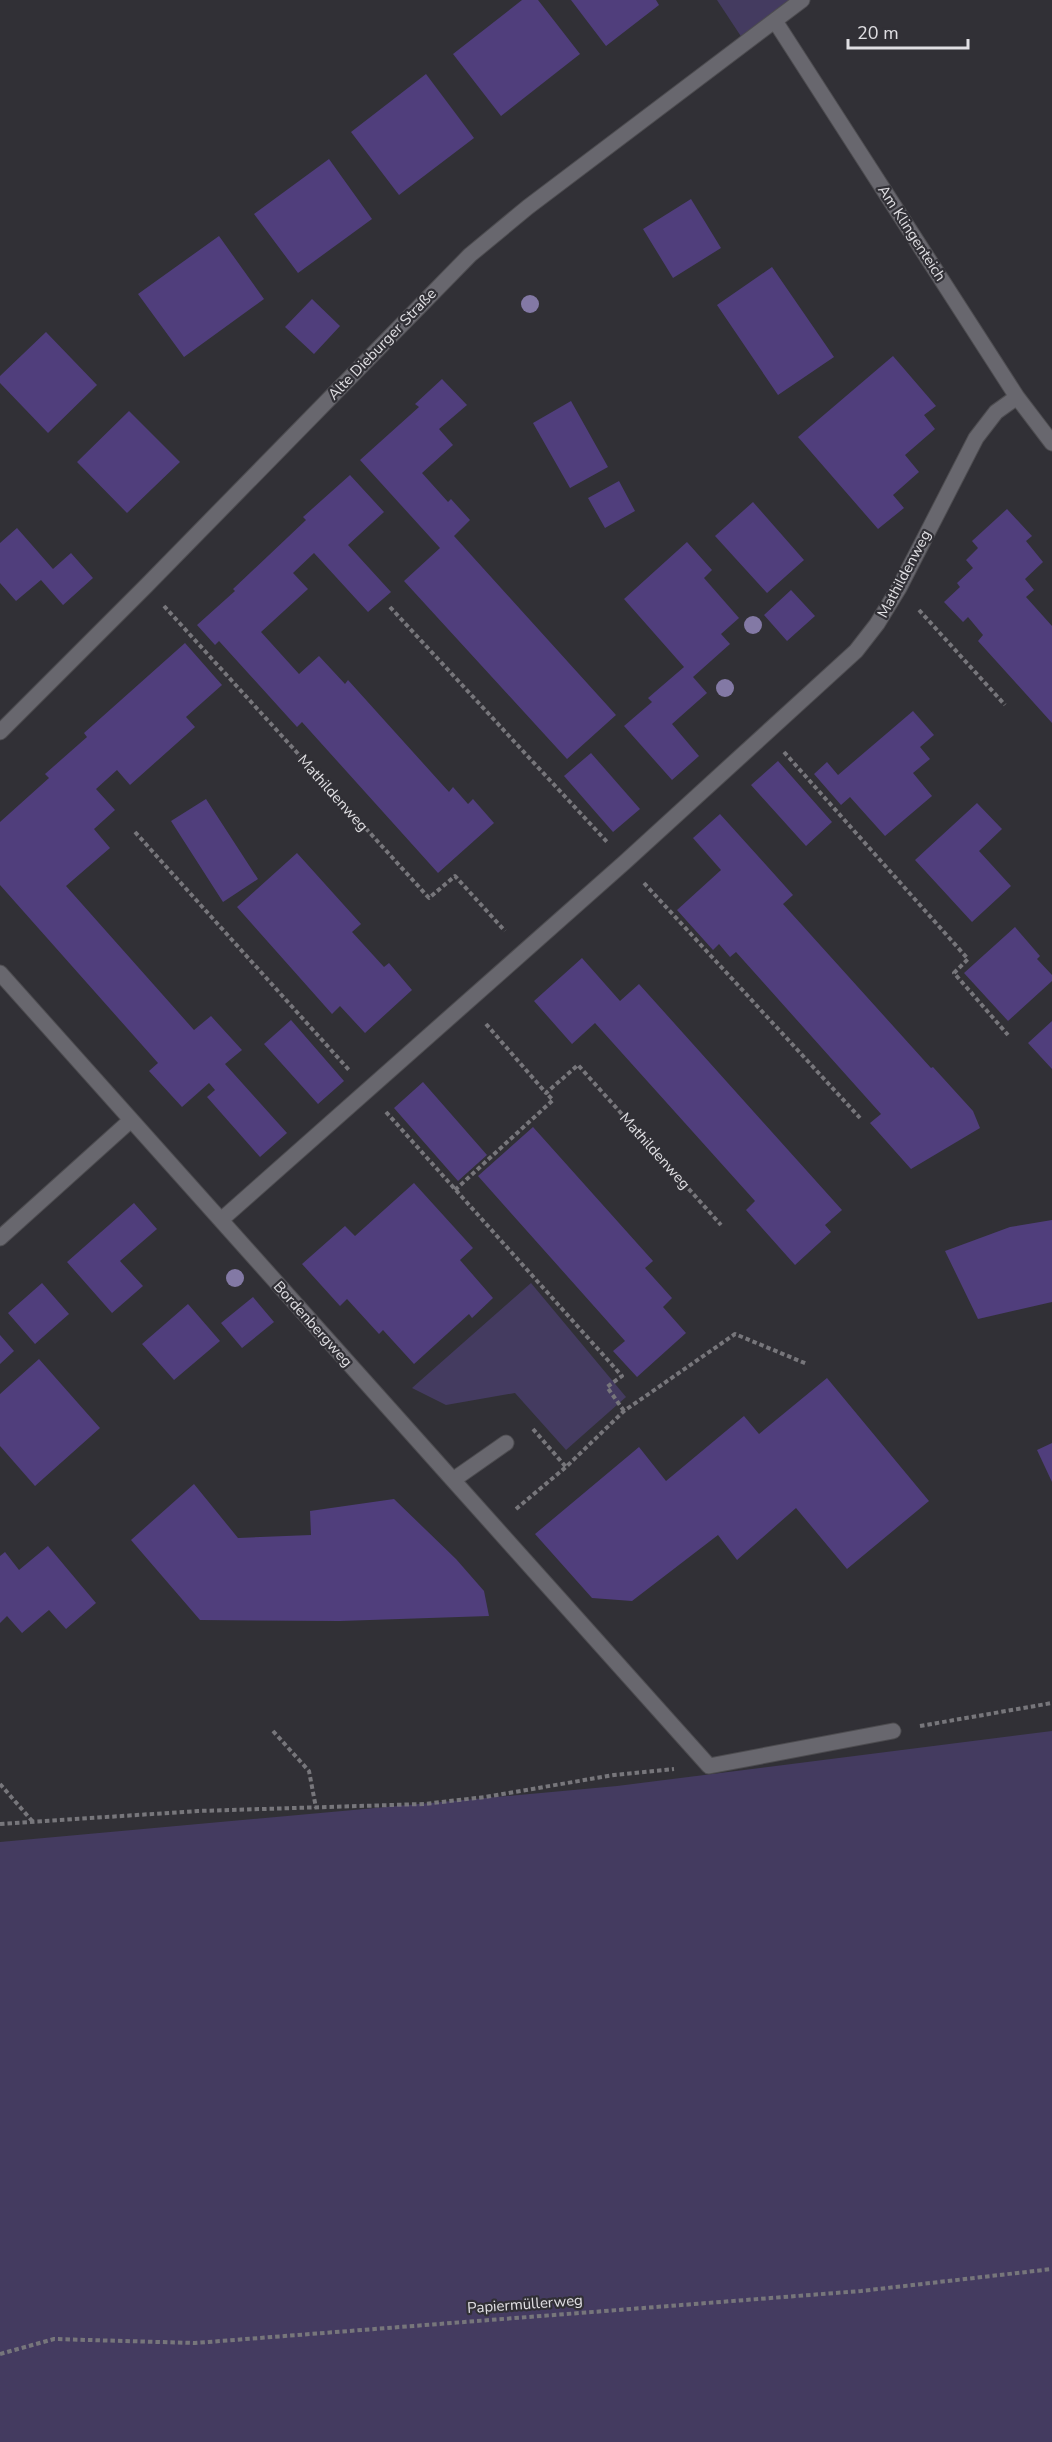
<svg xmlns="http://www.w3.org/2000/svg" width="1052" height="2442" font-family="'Nunito Sans',sans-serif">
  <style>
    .green { fill: #443b60 }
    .building { fill: #503e7c }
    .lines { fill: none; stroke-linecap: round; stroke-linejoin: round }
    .minor-casing { stroke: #4d4c50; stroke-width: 17 }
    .path { stroke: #77767b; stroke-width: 4; stroke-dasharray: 4.5 3; stroke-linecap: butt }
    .minor { stroke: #68676e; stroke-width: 15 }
    .tree { fill: #8379a5 }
    .labels { text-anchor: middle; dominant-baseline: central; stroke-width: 4.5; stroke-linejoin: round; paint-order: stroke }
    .street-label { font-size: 15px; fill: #e0dfe3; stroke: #313036 }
  </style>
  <rect width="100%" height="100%" fill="#313036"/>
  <path class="green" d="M717,0H802L746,44Z
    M531,1283L626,1397L566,1450L515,1393L446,1405L412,1388Z
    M1052,1731V2442H0V1842L617,1786Z"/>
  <path class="building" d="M522,0H538L580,54L501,116L453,54Z
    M571,0H656L659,5L606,46Z
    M426,74L474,138L399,195L351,132Z
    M329,159L372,219L298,273L254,214Z
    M691,199L721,248L673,278L643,229Z
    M219,236L264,299L184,357L138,294Z
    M772,267L834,357L778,395L717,305Z
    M312,299L340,326L314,354L285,327Z
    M46,332L97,385L48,433L0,383V376Z
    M893,356L936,406L924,415L935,429L905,455L919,472L893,495L904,508L878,529L798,437Z
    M442,379L467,405L439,429L453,445L422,473L448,502L451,499L470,520L454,536L616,715L567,759L404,581L440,548L360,460L419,407L415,404Z
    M571,401L608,467L570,488L533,423Z
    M129,411L180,462L127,513L77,462Z
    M350,475L384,512L348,545L391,592L368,612L314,553L293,573L308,589L261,632L299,674L319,656L345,684L348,680L449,792L453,787L468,804L473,799L494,823L438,873L302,722L297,727L219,641L215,645L197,625L235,591L233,589L306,520L303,517Z
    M619,481L635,511L605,528L588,498Z
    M753,502L804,560L767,593L715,536Z
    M1007,509L1032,536L1026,541L1043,562L1025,579L1034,590L1026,597L1052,626V723L978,641L983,635L968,617L963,622L944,602L960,587L957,583L973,568L966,560L978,548L972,541Z
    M17,528L53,569L71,553L93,578L63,605L41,580L16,601L0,583V543Z
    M687,542L712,570L704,578L739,618L721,634L730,644L693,677L707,693L672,724L699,756L672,780L624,726L652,702L648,698L684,667L624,599Z
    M791,590L815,616L787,641L764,615Z
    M185,643L222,685L186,717L195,727L130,785L117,770L96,789L115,810L94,829L110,848L66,886L194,1030L211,1016L242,1050L225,1064L287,1133L260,1157L207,1097L215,1090L209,1083L182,1107L149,1071L158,1063L0,885V822L49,778L45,774L87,737L84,733Z
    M913,711L934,735L920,747L930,759L913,773L932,796L885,836L850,797L841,805L814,774L827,762L838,775Z
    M591,753L640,809L613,832L564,776Z
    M778,761L832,822L806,846L751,785Z
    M206,799L258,879L223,902L171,821Z
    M977,803L1002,829L979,851L1011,886L972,922L915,860Z
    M720,814L793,895L783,904L931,1068L933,1067L973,1111L980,1128L911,1169L870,1123L881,1114L736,952L730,957L719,944L713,950L677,910L721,870L693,838Z
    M297,853L361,924L352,932L384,967L389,963L412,990L365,1033L340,1006L332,1014L237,907Z
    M1015,927L1040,956L1037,959L1052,975V981L1008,1021L964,973Z
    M582,958L620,1001L639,984L842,1210L825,1225L831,1232L795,1265L746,1210L755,1201L595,1023L572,1044L534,1001Z
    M291,1020L344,1081L318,1104L264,1044Z
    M1052,1021V1069L1028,1043Z
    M423,1082L487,1155L458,1181L394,1108Z
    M533,1127L653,1261L645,1268L672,1298L663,1307L686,1333L637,1377L613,1351L625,1341L478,1176Z
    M414,1183L473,1248L460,1260L493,1298L472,1318L469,1314L414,1364L383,1330L379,1334L347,1299L340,1306L302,1264L345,1226L355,1236Z
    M134,1203L157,1229L120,1261L143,1286L112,1313L67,1262Z
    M1052,1220V1302L978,1319L945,1251L1010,1227Z
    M42,1283L69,1314L35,1344L8,1313Z
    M253,1297L274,1322L242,1348L221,1323Z
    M188,1304L220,1341L174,1380L142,1344Z
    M0,1335L14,1351L0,1364Z
    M39,1359L100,1428L35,1486L0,1446V1394Z
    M827,1378L929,1501L847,1569L796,1508L737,1560L718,1535L632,1601L592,1598L535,1534L639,1447L666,1481L744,1416L759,1434Z
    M1052,1443V1482L1037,1450Z
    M194,1484L238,1538L311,1535L310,1511L394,1499L456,1559L484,1591L489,1616L340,1621L200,1620L131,1540Z
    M48,1546L96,1603L66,1629L49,1610L22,1633L7,1616L0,1623V1556L5,1552L19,1570Z"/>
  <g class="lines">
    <g class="minor-casing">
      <path id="minor" d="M775,21L1017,397L1052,443
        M0,732L146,586L470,255L528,207L802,0
        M0,973L453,1480L506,1443
        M221,1220L625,862L856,651L877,624L899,588L976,438L996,412L1017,397
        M0,1238L131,1120
        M453,1480L709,1766L893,1731"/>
    </g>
    <path class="path" d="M164,606L429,898L455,876L505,931
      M390,607L607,842
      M919,610L1005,705
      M784,752L968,959L954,973L1008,1035
      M135,832L349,1070
      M644,883L860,1118
      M486,1024L546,1093L578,1065L721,1225
      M386,1112L622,1376L607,1387L624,1411
      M455,1190L553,1100L546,1093
      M533,1429L566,1467L624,1411L735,1334L807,1364
      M516,1509L566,1467
      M920,1726L1052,1703
      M273,1731L309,1771L316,1808
      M0,1784L33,1822
      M0,1824L198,1811L424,1804L485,1797L614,1775L674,1769
      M0,2354L54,2339L195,2343L861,2291L1052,2269"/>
    <use href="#minor" class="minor"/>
  </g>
  <g class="tree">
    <circle cx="530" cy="304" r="9"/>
    <circle cx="753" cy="625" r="9"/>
    <circle cx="725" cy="688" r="9"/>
    <circle cx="235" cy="1278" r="9"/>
  </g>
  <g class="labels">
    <g class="street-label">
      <text transform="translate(912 233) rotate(57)">Am Klingenteich</text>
      <text transform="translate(382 344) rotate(-46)">Alte Dieburger Straße</text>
      <text transform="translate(904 574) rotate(-62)">Mathildenweg</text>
      <text transform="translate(333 793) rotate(48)">Mathildenweg</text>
      <text transform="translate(655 1151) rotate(48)">Mathildenweg</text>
      <text transform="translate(313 1324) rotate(48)">Bordenbergweg</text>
      <text transform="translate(525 2304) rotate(-4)">Papiermüllerweg</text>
    </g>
  </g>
  <path d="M848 39v9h120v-9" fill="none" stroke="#e0dfe3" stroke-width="3"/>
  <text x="857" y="39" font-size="18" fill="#e0dfe3" stroke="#313036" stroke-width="4.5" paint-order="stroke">20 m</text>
</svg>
